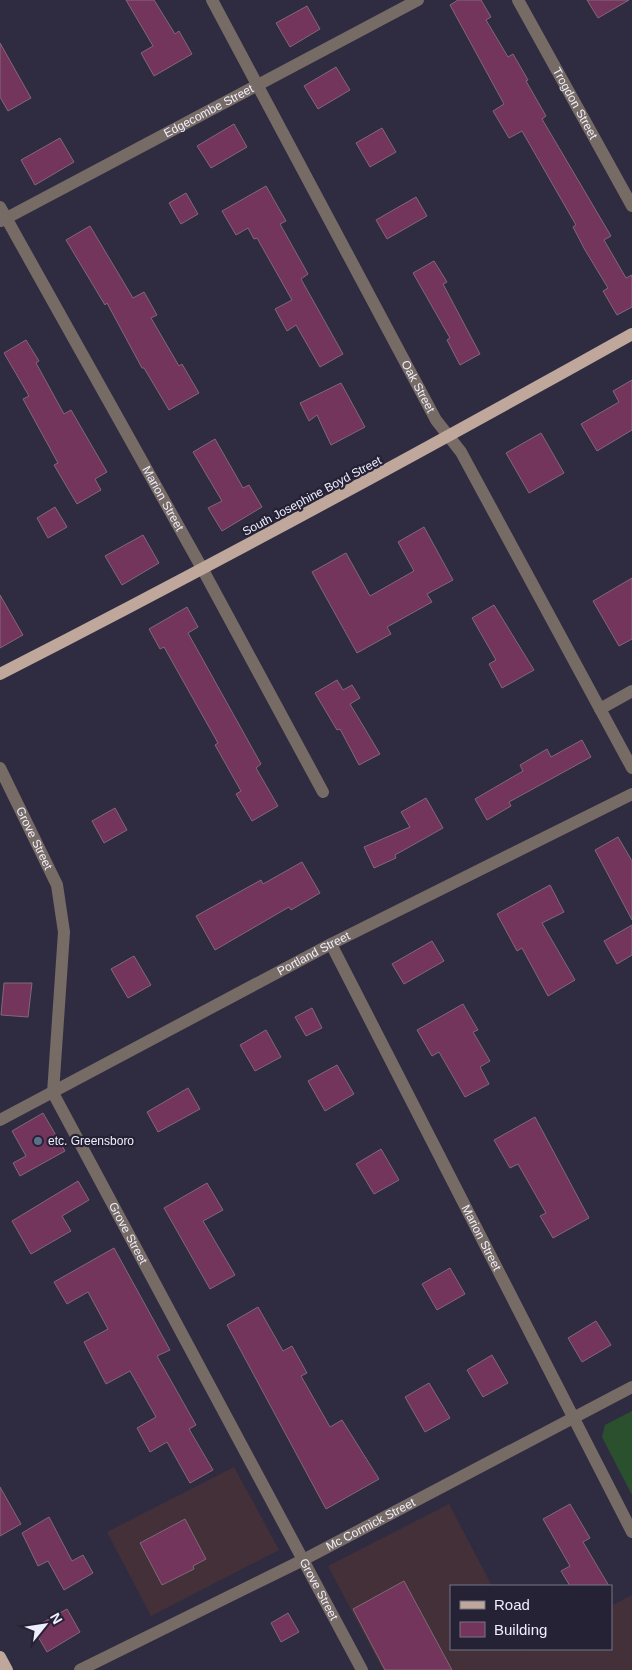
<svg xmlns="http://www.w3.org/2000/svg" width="632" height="1670" font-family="Helvetica,sans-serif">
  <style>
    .commercial { fill: #443038 }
    .green { fill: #2a502e }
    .building { fill: #74355d; stroke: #816876 }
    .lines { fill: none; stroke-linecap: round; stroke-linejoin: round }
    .minor { stroke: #776b66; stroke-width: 12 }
    .major { stroke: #bfa79c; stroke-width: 12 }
    .service-dot { fill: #5c6f8a; stroke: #252236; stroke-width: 2 }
    .labels { text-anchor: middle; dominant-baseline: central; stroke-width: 4.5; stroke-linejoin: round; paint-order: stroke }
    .street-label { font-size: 12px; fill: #efeefc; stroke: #252236 }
    .poi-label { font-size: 12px; fill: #efeefc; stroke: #252236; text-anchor: start }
  </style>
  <rect width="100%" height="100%" fill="#2f2c41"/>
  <path class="commercial" d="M234,1467L279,1550L151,1616L107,1532Z
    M449,1504L492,1586H451V1649H525L527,1651L532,1649H611V1606L632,1595V1670H383L328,1566Z"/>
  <path class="green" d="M632,1411V1495L602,1437L605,1425Z"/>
  <path class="building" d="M126,0H154L175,34L179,31L192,54L154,76L141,53L153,46Z
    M458,0H481L491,17L486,20L508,57L513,54L528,80L526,81L546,116L542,119L611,236L604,240L626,278L632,275V307L617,315L603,291L608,288L585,250L573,227L576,225L522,131L509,138L493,111L504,104L450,5Z
    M587,0H629L598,18Z
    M307,6L320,29L290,47L276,23Z
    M0,43L31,98L8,111L0,97Z
    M336,67L350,90L318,109L304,86Z
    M234,124L247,147L211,168L197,146Z
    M382,128L396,152L370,167L356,143Z
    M60,138L74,162L35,185L21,160Z
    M266,186L286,221L280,224L308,274L301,279L343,354L320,367L296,325L287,331L275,309L292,300L257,238L254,239L248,228L236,235L222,211Z
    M186,193L198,214L181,224L169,203Z
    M416,197L427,216L387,239L376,220Z
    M90,226L133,298L144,292L157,315L151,318L179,366L182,364L199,393L169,410L144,368H142L107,303L105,305L66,240Z
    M434,261L447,282L443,284L480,354L460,365L447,340L450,338L413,273Z
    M26,340L39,361L36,363L64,414L71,410L107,472L95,479L101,490L77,504L54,465L58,463L23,399L29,396L4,353Z
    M632,380V430L597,451L581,424L619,402L613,391Z
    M341,383L365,427L331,445L317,415L309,421L300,403Z
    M541,433L564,473L529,493L506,453Z
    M215,439L243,488L249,485L262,507L222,531L208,508L222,501L193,452Z
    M55,507L67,527L48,538L37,518Z
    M424,527L453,580L427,594L432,602L387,627L391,634L357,653L312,572L346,553L370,596L414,571L398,542Z
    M143,535L159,563L122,585L105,556Z
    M632,578V639L619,646L593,601Z
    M0,595L23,635L0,648Z
    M494,605L534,670L502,688L489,664L496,660L472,618Z
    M187,607L198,627L188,633L261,764L256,768L278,806L252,821L236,794L241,791L215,745L218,743L164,647L160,649L149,629Z
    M337,680L343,690L352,685L360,698L350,704L380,754L359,765L340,729L337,730L315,693Z
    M582,740L591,757L509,802L511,806L487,820L475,799L523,771L520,765L547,749L551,757Z
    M426,798L443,828L395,855L396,858L374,868L364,847L410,827L401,812Z
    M115,808L127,830L104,843L92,821Z
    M618,837L632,861V920L595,850Z
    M302,862L320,893L291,910L289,907L215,950L196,916L261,880L263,884Z
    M550,885L564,912L542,923L575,980L548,996L522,948L517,951L497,914Z
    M632,925V955L617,964L604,941Z
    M432,941L444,961L404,984L392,964Z
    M134,956L151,985L128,998L111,969Z
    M4,983H32L28,1017L1,1015Z
    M463,1004L478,1030L473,1032L490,1061L480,1067L489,1084L465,1097L439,1052L432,1056L417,1030Z
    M312,1008L322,1028L306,1036L295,1017Z
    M266,1030L281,1057L255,1071L240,1045Z
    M337,1065L354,1094L325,1111L308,1081Z
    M188,1088L200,1109L158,1132L147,1112Z
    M43,1113L65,1151L20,1176L13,1163L26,1156L12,1131Z
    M535,1117L589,1218L553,1238L540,1216L546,1213L518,1164L510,1168L494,1140Z
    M381,1149L399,1180L374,1194L356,1164Z
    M78,1181L89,1200L62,1216L71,1231L31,1254L12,1221Z
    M207,1183L223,1210L203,1221L235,1275L210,1289L164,1208Z
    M114,1248L170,1350L157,1356L196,1425L189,1429L213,1470L190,1483L167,1442L150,1452L137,1428L156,1417L130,1371L106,1384L84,1342L108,1329L88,1292L67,1304L54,1282Z
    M450,1268L465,1294L437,1310L422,1284Z
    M258,1307L283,1351L292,1346L307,1373L301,1376L330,1427L342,1420L379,1479L326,1509L227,1325Z
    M596,1321L611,1345L582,1362L568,1338Z
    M492,1355L508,1383L483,1397L467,1370Z
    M429,1383L450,1418L425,1432L405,1397Z
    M0,1487L21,1524L0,1536Z
    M570,1504L590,1538L583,1542L609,1586H570L561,1571L570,1566L543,1519Z
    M49,1517L72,1561L83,1555L93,1573L64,1590L48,1561L38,1566L22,1533Z
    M185,1519L206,1559L193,1566L194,1569L162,1585L140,1543Z
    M404,1581L452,1670H385L353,1609Z
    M67,1609L80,1632L47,1652L33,1628Z
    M288,1613L299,1632L281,1642L271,1623Z"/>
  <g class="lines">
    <g class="minor">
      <path id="s1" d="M212,0L436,420L461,452L632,768"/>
      <path id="s2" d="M518,0L632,206"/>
      <path id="s3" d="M0,207L203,570L323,792"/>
      <path id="s4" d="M1,221L418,0"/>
      <path d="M600,709L632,691"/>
      <path id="s5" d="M0,768L57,885L64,932L53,1093L362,1670"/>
      <path id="s6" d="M331,944L632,1532"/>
      <path id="s7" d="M0,1120L331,944L632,794"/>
      <path id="s8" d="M80,1670L303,1560L632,1387"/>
    </g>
    <path class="major" d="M0,674C213,565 423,451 632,334
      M0,1657L7,1670"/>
  </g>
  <circle class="service-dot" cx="38" cy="1141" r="5"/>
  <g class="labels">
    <g class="street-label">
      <text stroke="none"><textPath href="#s2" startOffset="118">Trogdon Street</textPath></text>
      <text stroke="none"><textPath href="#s4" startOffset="235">Edgecombe Street</textPath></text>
      <text stroke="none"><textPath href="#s1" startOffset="438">Oak Street</textPath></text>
      <text transform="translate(312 496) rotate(-28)">South Josephine Boyd Street</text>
      <text stroke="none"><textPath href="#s3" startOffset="334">Marion Street</textPath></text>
      <text stroke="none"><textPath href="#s5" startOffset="78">Grove Street</textPath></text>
      <text stroke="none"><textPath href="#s7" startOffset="355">Portland Street</textPath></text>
      <text stroke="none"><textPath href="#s5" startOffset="498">Grove Street</textPath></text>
      <text stroke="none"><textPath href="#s6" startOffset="330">Marion Street</textPath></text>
      <text stroke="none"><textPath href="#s8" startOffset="325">Mc Cormick Street</textPath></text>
      <text stroke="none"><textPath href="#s5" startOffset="902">Grove Street</textPath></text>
    </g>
    <g class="poi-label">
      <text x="48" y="1141">etc. Greensboro</text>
    </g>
  </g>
  <rect x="450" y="1585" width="162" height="65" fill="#252236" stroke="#767485"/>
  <rect x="460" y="1601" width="25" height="8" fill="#bfa79c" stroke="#767485"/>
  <text x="494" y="1610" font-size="15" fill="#efeefc">Road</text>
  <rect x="460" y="1622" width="25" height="15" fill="#74355d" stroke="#767485"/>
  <text x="494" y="1635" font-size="15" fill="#efeefc">Building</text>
  <g transform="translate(45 1625) rotate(60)" stroke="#252236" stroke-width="4" paint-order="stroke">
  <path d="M0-4L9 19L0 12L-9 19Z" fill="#efeefc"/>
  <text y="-8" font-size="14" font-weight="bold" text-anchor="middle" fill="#efeefc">N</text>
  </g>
</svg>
